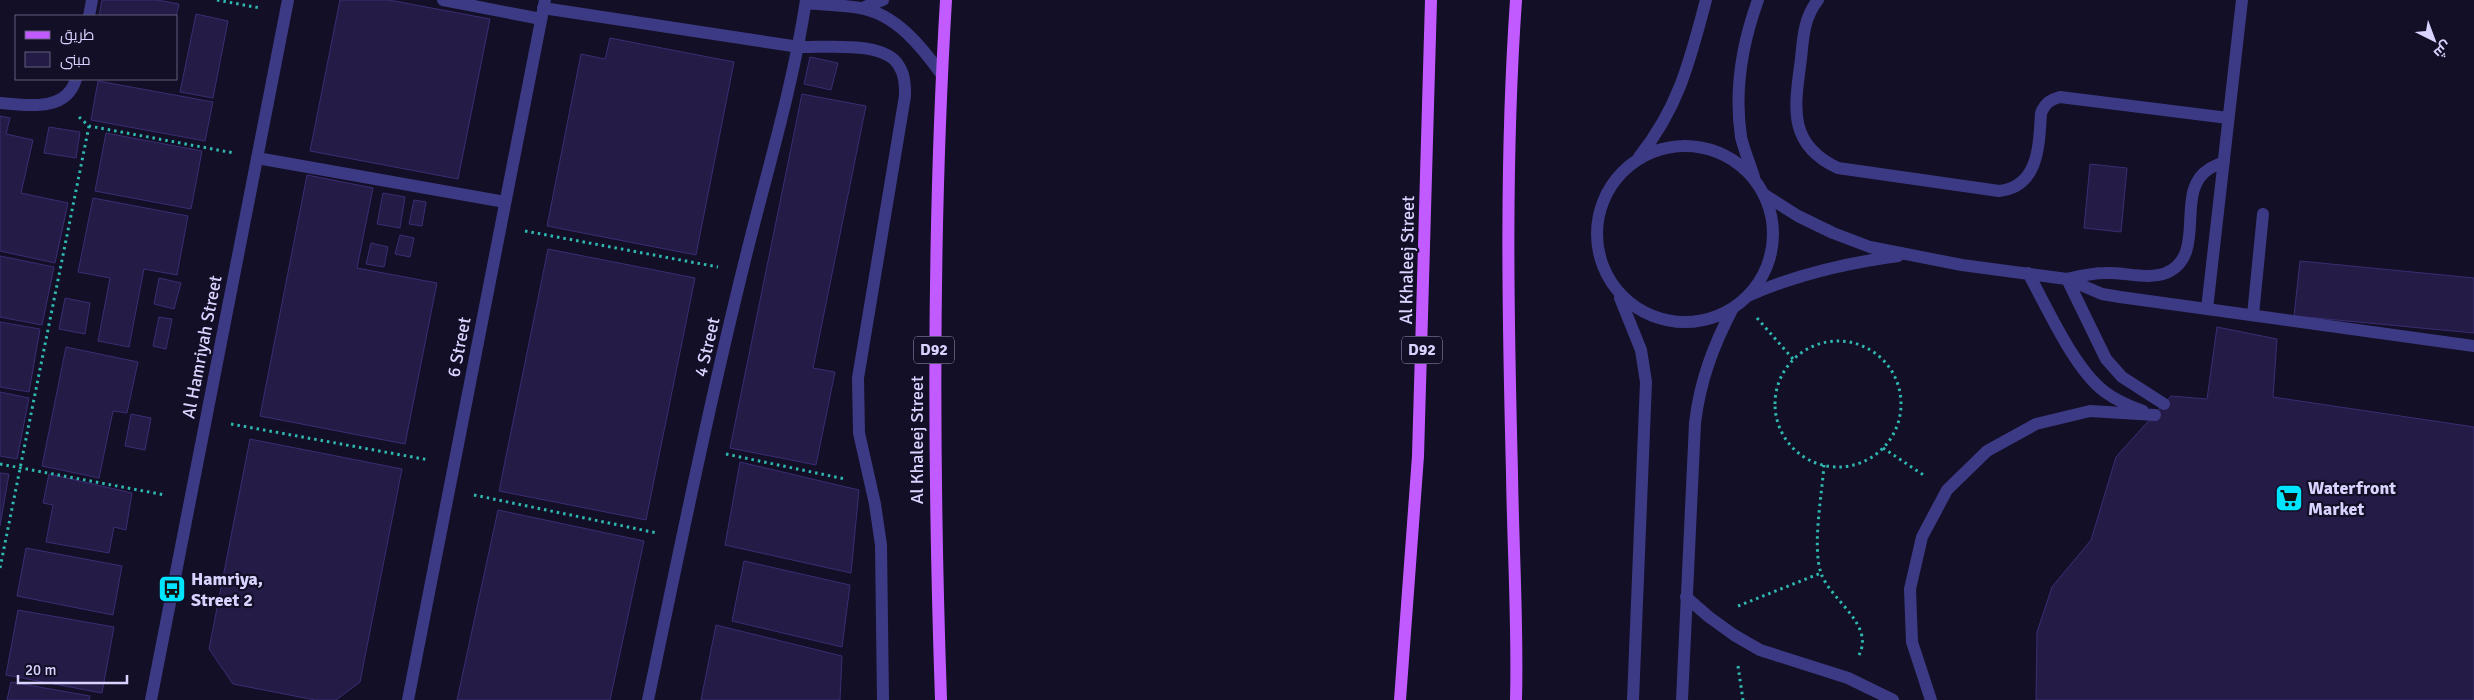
<svg xmlns="http://www.w3.org/2000/svg" width="2474" height="700" font-family="Signika,Cairo,sans-serif">
  <style>
    .building { fill: #241b47; stroke: #3b2d73 }
    .lines { fill: none; stroke-linecap: round; stroke-linejoin: round }
    .path { stroke: #2fb8b0; stroke-width: 3; stroke-dasharray: 2.5 4; stroke-linecap: butt }
    .service { stroke: #3d3a85; stroke-width: 12 }
    .minor { stroke: #3d3a85; stroke-width: 12 }
    .primary { stroke: #c25bff; stroke-width: 12 }
    .labels { text-anchor: middle; dominant-baseline: central; stroke-width: 4.5; stroke-linejoin: round; paint-order: stroke }
    .shield { fill: #130f26; stroke: #9e99be; stroke-width: 1 }
    .shield-label { font-size: 16px; font-weight: bold; fill: #d9d4ff }
    .street-label { font-size: 18px; fill: #d9d4ff; stroke: #130f26 }
    .poi-label { font-size: 18px; font-weight: bold; fill: #d9d4ff; stroke: #130f26; text-anchor: start }
  </style>
  <rect width="100%" height="100%" fill="#130f26"/>
  <path class="building" d="M102,0H157L179,4L176,17L99,16Z
    M340,0H389L490,19L458,179L310,151Z
    M196,14L228,21L213,98L180,92Z
    M610,38L734,62L696,255L547,226L581,54L605,59Z
    M810,57L838,63L831,90L804,84Z
    M98,81L213,102L205,141L91,120Z
    M802,94L866,106L813,368L835,372L816,465L730,448Z
    M0,116L10,118L6,134L33,140L21,193L68,203L55,263L0,251Z
    M49,127L80,132L76,158L44,153Z
    M106,133L202,151L191,209L95,191Z
    M2090,164L2127,168L2121,232L2084,228Z
    M307,175L373,188L357,268L437,283L405,444L260,416Z
    M383,193L405,197L400,228L377,224Z
    M93,198L188,216L177,275L144,269L129,347L98,341L110,278L78,272Z
    M414,200L426,202L422,226L409,224Z
    M400,235L414,238L410,257L395,254Z
    M371,243L388,247L384,267L366,264Z
    M548,249L695,278L646,520L499,491Z
    M0,256L54,267L42,325L0,317Z
    M2300,261L2474,278V333L2294,316Z
    M159,278L181,283L174,309L154,304Z
    M65,298L90,303L85,334L59,329Z
    M159,317L172,319L166,349L153,346Z
    M0,322L40,329L29,392L0,387Z
    M2217,327L2277,339L2273,397L2474,427V700H2036L2037,632L2052,587L2091,540L2116,457L2171,396L2207,399Z
    M66,347L138,362L127,413L113,411L99,478L42,466Z
    M0,392L29,398L17,459L0,456Z
    M131,414L151,418L145,450L125,446Z
    M250,439L402,469L360,682L336,700H315L233,684L209,649Z
    M740,462L859,490L851,573L725,545Z
    M0,473L9,474L0,526Z
    M49,474L132,493L126,530L114,527L109,553L46,542L53,505L43,503Z
    M498,510L644,541L610,700H457Z
    M26,548L122,566L113,615L17,596Z
    M744,561L850,585L842,647L732,621Z
    M18,610L114,627L102,693L6,675Z
    M716,625L842,656L840,700H701Z
    M11,682L90,696L89,700H7Z"/>
  <g class="lines">
    <path class="path" d="M217,0L260,8
      M79,117L89,126L234,153
      M525,231L718,267
      M1757,318L1793,359
      M1775 404a63 63 0 1 1 126 0a63 63 0 1 1-126 0Z
      M231,424L429,460
      M1883,448L1925,476
      M726,454L845,479
      M0,464L165,495
      M1824,465C1822,494 1812,547 1821,573C1830,600 1875,624 1859,655
      M474,495L657,533
      M0,568L89,126
      M1738,606L1821,573
      M1738,666L1743,700"/>
    <path class="service" d="M443,0L541,19
      M1818,0C1804,17 1803,38 1801,59C1795,105 1786,144 1838,168L1999,191C2039,187 2039,145 2041,113C2045,103 2050,100 2060,97L2228,118
      M799,47C825,48 885,40 899,66C905,75 905,86 905,96L858,378L859,433L875,504L881,545L883,700
      M257,158L505,202
      M1765,195L1798,216L1833,233L1870,247L1962,265L2067,279L2102,294L2120,297L2474,346
      M2028,273C2047,307 2074,369 2105,392C2116,400 2129,406 2143,411
      M2067,279C2080,276 2092,273 2105,273C2124,272 2148,280 2166,273C2209,255 2173,191 2209,169C2214,166 2219,164 2224,162
      M2067,279L2106,359L2122,377L2164,404
      M1750,295C1798,274 1846,263 1898,256
      M2207,309L2242,0
      M2253,315L2263,214
      M1686,597L1709,617L1734,635L1760,650L1848,678L1893,700
      M1931,700L1912,642L1910,589L1922,537L1947,490L1987,451L2036,424L2090,411L2155,415"/>
    <path class="minor" d="M806,3C824,5 842,5 860,8C896,14 922,47 942,75
      M543,8L799,47
      M862,8L883,0
      M89,16L92,0
      M0,103C26,105 66,113 76,79
      M1597 234a88 88 0 1 1 176 0a88 88 0 1 1-176 0Z
      M1639,157C1679,107 1690,60 1706,0
      M1754,177C1750,164 1744,150 1741,137C1734,90 1742,44 1758,0
      M1620,298L1641,350L1646,382L1633,700
      M151,700L288,0
      M408,700L545,0
      M648,700C678,557 707,414 742,272C764,181 792,92 806,0
      M1682,700L1695,423C1700,381 1713,346 1733,308"/>
    <path class="primary" d="M941,700C933,466 932,233 946,0
      M1400,700L1418,456L1431,0
      M1516,700C1518,624 1513,549 1512,473C1508,316 1505,157 1516,0"/>
  </g>
  <defs>
    <g id="supermarket-square" transform="scale(1.4375)"><rect x="-9" y="-9" width="18" height="18" rx="4" fill="#00e5ff" stroke="#130f26"/><path d="M-6-5.5h2.5l.6 2H6L4.5 2H-2.5L-4.4-4H-6ZM-1.5 3.2a1.3 1.3 0 1 0 .1 0ZM3 3.2a1.3 1.3 0 1 0 .1 0Z" fill="#111"/></g>
    <g id="bus-square" transform="scale(1.4375)"><rect x="-9" y="-9" width="18" height="18" rx="4" fill="#00e5ff" stroke="#130f26"/><path d="M-5-6H5V4H4V6H2V4H-2V6H-4V4H-5ZM-3.5-4V0h7V-4ZM-3.5 1.2v1.5H-2V1.2ZM2 1.2v1.5H3.5V1.2Z" fill="#111"/></g>
  </defs>
  <g fill-rule="evenodd">
    <use href="#supermarket-square" x="2289" y="498"/>
    <use href="#bus-square" x="172" y="589"/>
  </g>
  <g class="labels">
    <g class="shield">
      <rect x="914" y="336.5" width="40" height="27" rx="4"/>
      <rect x="1402" y="336.5" width="40" height="27" rx="4"/>
    </g>
    <g class="shield-label">
      <text x="934" y="350">D92</text>
      <text x="1422" y="350">D92</text>
    </g>
    <g class="street-label">
      <text transform="translate(1407 260) rotate(-89)">Al Khaleej Street</text>
      <text transform="translate(202 347) rotate(-79)">Al Hamriyah Street</text>
      <text transform="translate(459 347) rotate(-79)">6 Street</text>
      <text transform="translate(707 347) rotate(-77)">4 Street</text>
      <text transform="translate(917 440) rotate(-90)">Al Khaleej Street</text>
    </g>
    <g class="poi-label">
      <text x="2308" y="488">Waterfront<tspan x="2308" dy="21">Market</tspan></text>
      <text x="191" y="579">Hamriya,<tspan x="191" dy="21">Street 2</tspan></text>
    </g>
  </g>
  <rect x="15" y="15" width="162" height="65" fill="#130f26" stroke="#625e7d"/>
  <rect x="25" y="31" width="25" height="8" fill="#c25bff" stroke="#625e7d"/>
  <text x="60" y="40" font-size="15" fill="#d9d4ff">طريق</text>
  <rect x="25" y="52" width="25" height="15" fill="#241b47" stroke="#625e7d"/>
  <text x="60" y="65" font-size="15" fill="#d9d4ff">مبنى</text>
  <g transform="translate(2434 40) rotate(138)" stroke="#130f26" stroke-width="4" paint-order="stroke">
  <path d="M0-4L9 19L0 12L-9 19Z" fill="#d9d4ff"/>
  <text y="-8" font-size="14" font-weight="bold" text-anchor="middle" fill="#d9d4ff">ش</text>
  </g>
  <path d="M18 675v8h109v-8" fill="none" stroke="#d9d4ff" stroke-width="2.5"/>
  <text x="25" y="675" font-size="15" fill="#d9d4ff" stroke="#130f26" stroke-width="4" paint-order="stroke">20 m</text>
</svg>
